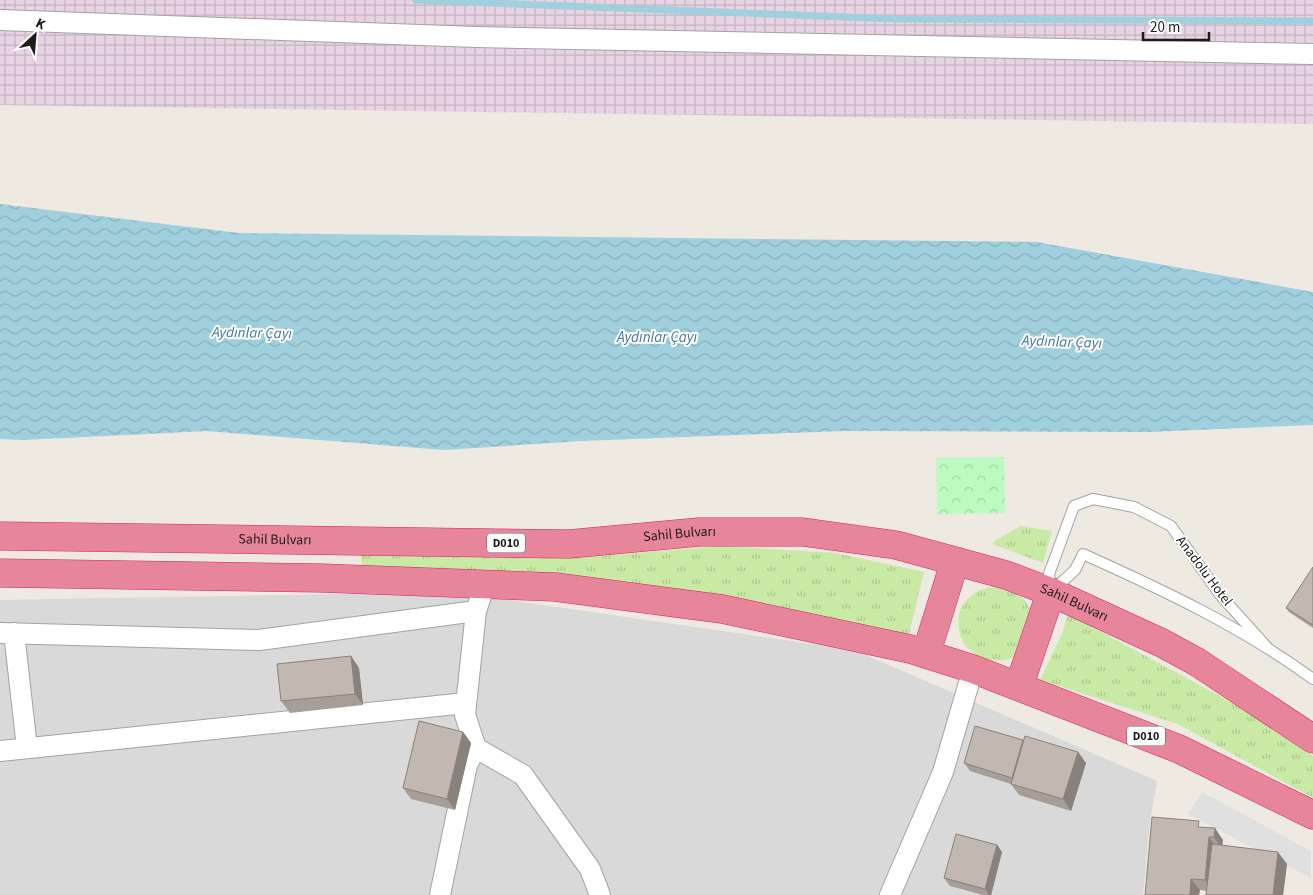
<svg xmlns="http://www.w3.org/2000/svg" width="1313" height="895" font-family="'Source Sans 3',sans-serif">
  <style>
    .residential { fill: #dad9d9 }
    .industrial { fill: url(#industrial-grid) }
    .grass { fill: url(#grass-tufts) }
    .park { fill: url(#park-crowns) }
    .parking { fill: #e0e0e0 }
    .water { fill: url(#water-waves) }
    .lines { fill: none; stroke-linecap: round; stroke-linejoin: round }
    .stream { stroke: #a0d0dd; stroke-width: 7 }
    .lane-casing { stroke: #a3a3a3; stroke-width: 12 }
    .street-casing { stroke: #a3a3a3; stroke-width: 22 }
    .highway-casing { stroke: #d92064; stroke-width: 29 }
    .lane { stroke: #fff; stroke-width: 10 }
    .street { stroke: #fff; stroke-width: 20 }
    .highway { stroke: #e7869b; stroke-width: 28 }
    .wall { fill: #a79e98 }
    .shaded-wall { fill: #88817c }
    .building { fill: #c2b8b1; stroke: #88817c }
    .labels { text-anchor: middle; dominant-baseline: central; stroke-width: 4; stroke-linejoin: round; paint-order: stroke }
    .shield { fill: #fff; stroke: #606060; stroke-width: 1 }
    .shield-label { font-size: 12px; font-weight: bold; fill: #1c1c1c }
    .street-label { font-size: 14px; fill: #1c1c1c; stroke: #fff }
    .water-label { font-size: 15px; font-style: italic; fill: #4477a4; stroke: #fff }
  </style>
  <defs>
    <pattern id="industrial-grid" width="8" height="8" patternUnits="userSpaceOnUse" patternTransform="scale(1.25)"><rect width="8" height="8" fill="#e7d3e4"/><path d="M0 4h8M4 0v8" fill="none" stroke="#c6b5c3"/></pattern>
    <pattern id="grass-tufts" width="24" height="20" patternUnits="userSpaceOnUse" patternTransform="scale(1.25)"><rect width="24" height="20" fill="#c8eaa5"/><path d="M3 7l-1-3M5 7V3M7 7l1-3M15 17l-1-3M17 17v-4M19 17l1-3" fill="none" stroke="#abc88d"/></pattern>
    <pattern id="park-crowns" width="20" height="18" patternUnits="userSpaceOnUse" patternTransform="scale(1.25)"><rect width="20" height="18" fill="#bcfabf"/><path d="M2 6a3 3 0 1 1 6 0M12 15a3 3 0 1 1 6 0" fill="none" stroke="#a1d6a4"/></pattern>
    <pattern id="water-waves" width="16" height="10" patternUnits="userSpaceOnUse" patternTransform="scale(1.25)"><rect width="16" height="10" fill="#a0d0dd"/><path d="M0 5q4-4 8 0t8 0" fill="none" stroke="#89b2bd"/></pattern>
  </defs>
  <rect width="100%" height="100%" fill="#eee9e1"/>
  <path class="residential" d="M452,592L854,650L1157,781L1150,822L1143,895H0V600Z"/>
  <path class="industrial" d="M0,0H1313V124L0,105Z"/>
  <path class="grass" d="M1021,526L1052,531L1043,563L992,544L996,540Z
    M722,546L835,553L924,572L908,638L362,570L361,554L597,556Z
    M999,586C1013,590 1033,601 1032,619C1032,624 1027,632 1025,637C1024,641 1022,647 1020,651C1007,669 972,659 963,642C949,612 968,588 999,586Z
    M1068,614L1251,713L1313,756V798L1178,724L1040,680L1062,634Z"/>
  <path class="park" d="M1004,457L1005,513L937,514L936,458Z"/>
  <path class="parking" d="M1202,792L1311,851V878L1188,814Z"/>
  <path class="water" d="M0,204L239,233L1037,242L1313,292V425L1149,432L843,431L581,441L444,450L207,431L23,440L0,439Z"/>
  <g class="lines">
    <path class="stream" d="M416,0L895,19L1313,21"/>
    <g class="lane-casing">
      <path id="lane" d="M1051,590L1049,574L1074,506L1093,499L1134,507L1171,526L1221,596L1267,647
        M1052,591L1075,570L1083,554C1163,590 1242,627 1313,679"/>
    </g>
    <g class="street-casing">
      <path id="street" d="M0,20L476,37L1313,54
        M476,611L465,715L476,748L523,775L590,869L600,895
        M0,633L259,640L476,611L485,584
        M14,633L27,748
        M0,751L466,703
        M440,895L467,765L476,748
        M890,895L943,772L973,669"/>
    </g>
    <g class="highway-casing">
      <g id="highway">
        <path id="s1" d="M0,536L569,544L699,532H803L896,545L1006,575L1051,592L1162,643L1197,662L1313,739"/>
        <path d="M0,573L322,578L555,587L722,609L910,649L973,669L1179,749L1313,815"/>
        <path d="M926,654L955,561"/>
        <path d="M1019,686L1051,592"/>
      </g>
    </g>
    <use href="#lane" class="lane"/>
    <use href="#street" class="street"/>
    <use href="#highway" class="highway"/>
  </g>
  <path class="wall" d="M1313,567V628L1289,612L1286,608Z
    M351,656L359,668L363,705L290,713L281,701Z
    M463,732L471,743L455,810L411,799L403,788Z
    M1024,741L1078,752L1086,763L1071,811L1019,795L1011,784L970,771L964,763Z
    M1203,827L1223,840L1222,845L1287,864L1283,895H1206L1207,891L1200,890L1199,895H1145Z
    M997,845L1002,852L991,895H983L950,886L944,878Z"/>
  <path class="shaded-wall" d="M351,656L359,668L363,705L355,694Z
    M463,732L471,743L455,810L447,799Z
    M1023,740L1028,748L1017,785L1012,778Z
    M1078,752L1086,763L1071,811L1063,799Z
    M1215,828L1223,840L1222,849L1214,837Z
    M1209,837L1217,848L1213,892L1205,880Z
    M997,845L1002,852L991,895H989L985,889Z
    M1278,852L1287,864L1283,895H1273Z
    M1191,879L1200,890L1199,895H1190Z"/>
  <path class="building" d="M1313,567V625L1286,608Z
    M351,656L355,694L281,701L277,664Z
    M419,721L463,732L447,799L403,788Z
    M975,726L1023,740L1012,778L964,763Z
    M1025,736L1078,752L1063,799L1011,784Z
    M1152,817L1199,821L1198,827L1215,828L1214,837H1209L1205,880L1191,879L1190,895H1145Z
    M956,834L997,845L985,889L944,878Z
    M1212,844L1278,852L1273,895H1206Z"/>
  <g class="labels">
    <g class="shield">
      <rect x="487" y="533.5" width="38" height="19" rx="4"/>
      <rect x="1127" y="726.5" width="38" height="19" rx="4"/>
    </g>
    <g class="shield-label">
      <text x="506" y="543">D010</text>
      <text x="1146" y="736">D010</text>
    </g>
    <g class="street-label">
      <text stroke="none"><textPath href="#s1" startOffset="680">Sahil Bulvarı</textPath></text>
      <text stroke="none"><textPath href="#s1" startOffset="275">Sahil Bulvarı</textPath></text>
      <text transform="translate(1204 571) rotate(53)">Anadolu Hotel</text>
      <text stroke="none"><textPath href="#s1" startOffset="1085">Sahil Bulvarı</textPath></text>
    </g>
    <g class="water-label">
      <text transform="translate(252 333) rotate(1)">Aydınlar Çayı</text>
      <text x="657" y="337">Aydınlar Çayı</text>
      <text transform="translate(1062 342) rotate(2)">Aydınlar Çayı</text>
    </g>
  </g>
  <g transform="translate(35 35) rotate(26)" stroke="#ffffff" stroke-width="4" paint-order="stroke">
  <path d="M0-4L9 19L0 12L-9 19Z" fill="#1c1c1c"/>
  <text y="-8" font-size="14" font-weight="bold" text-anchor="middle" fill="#1c1c1c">K</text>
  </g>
  <path d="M1143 32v8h66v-8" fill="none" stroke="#1c1c1c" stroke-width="2.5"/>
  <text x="1150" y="32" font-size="15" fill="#1c1c1c" stroke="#ffffff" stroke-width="4" paint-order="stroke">20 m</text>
</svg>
